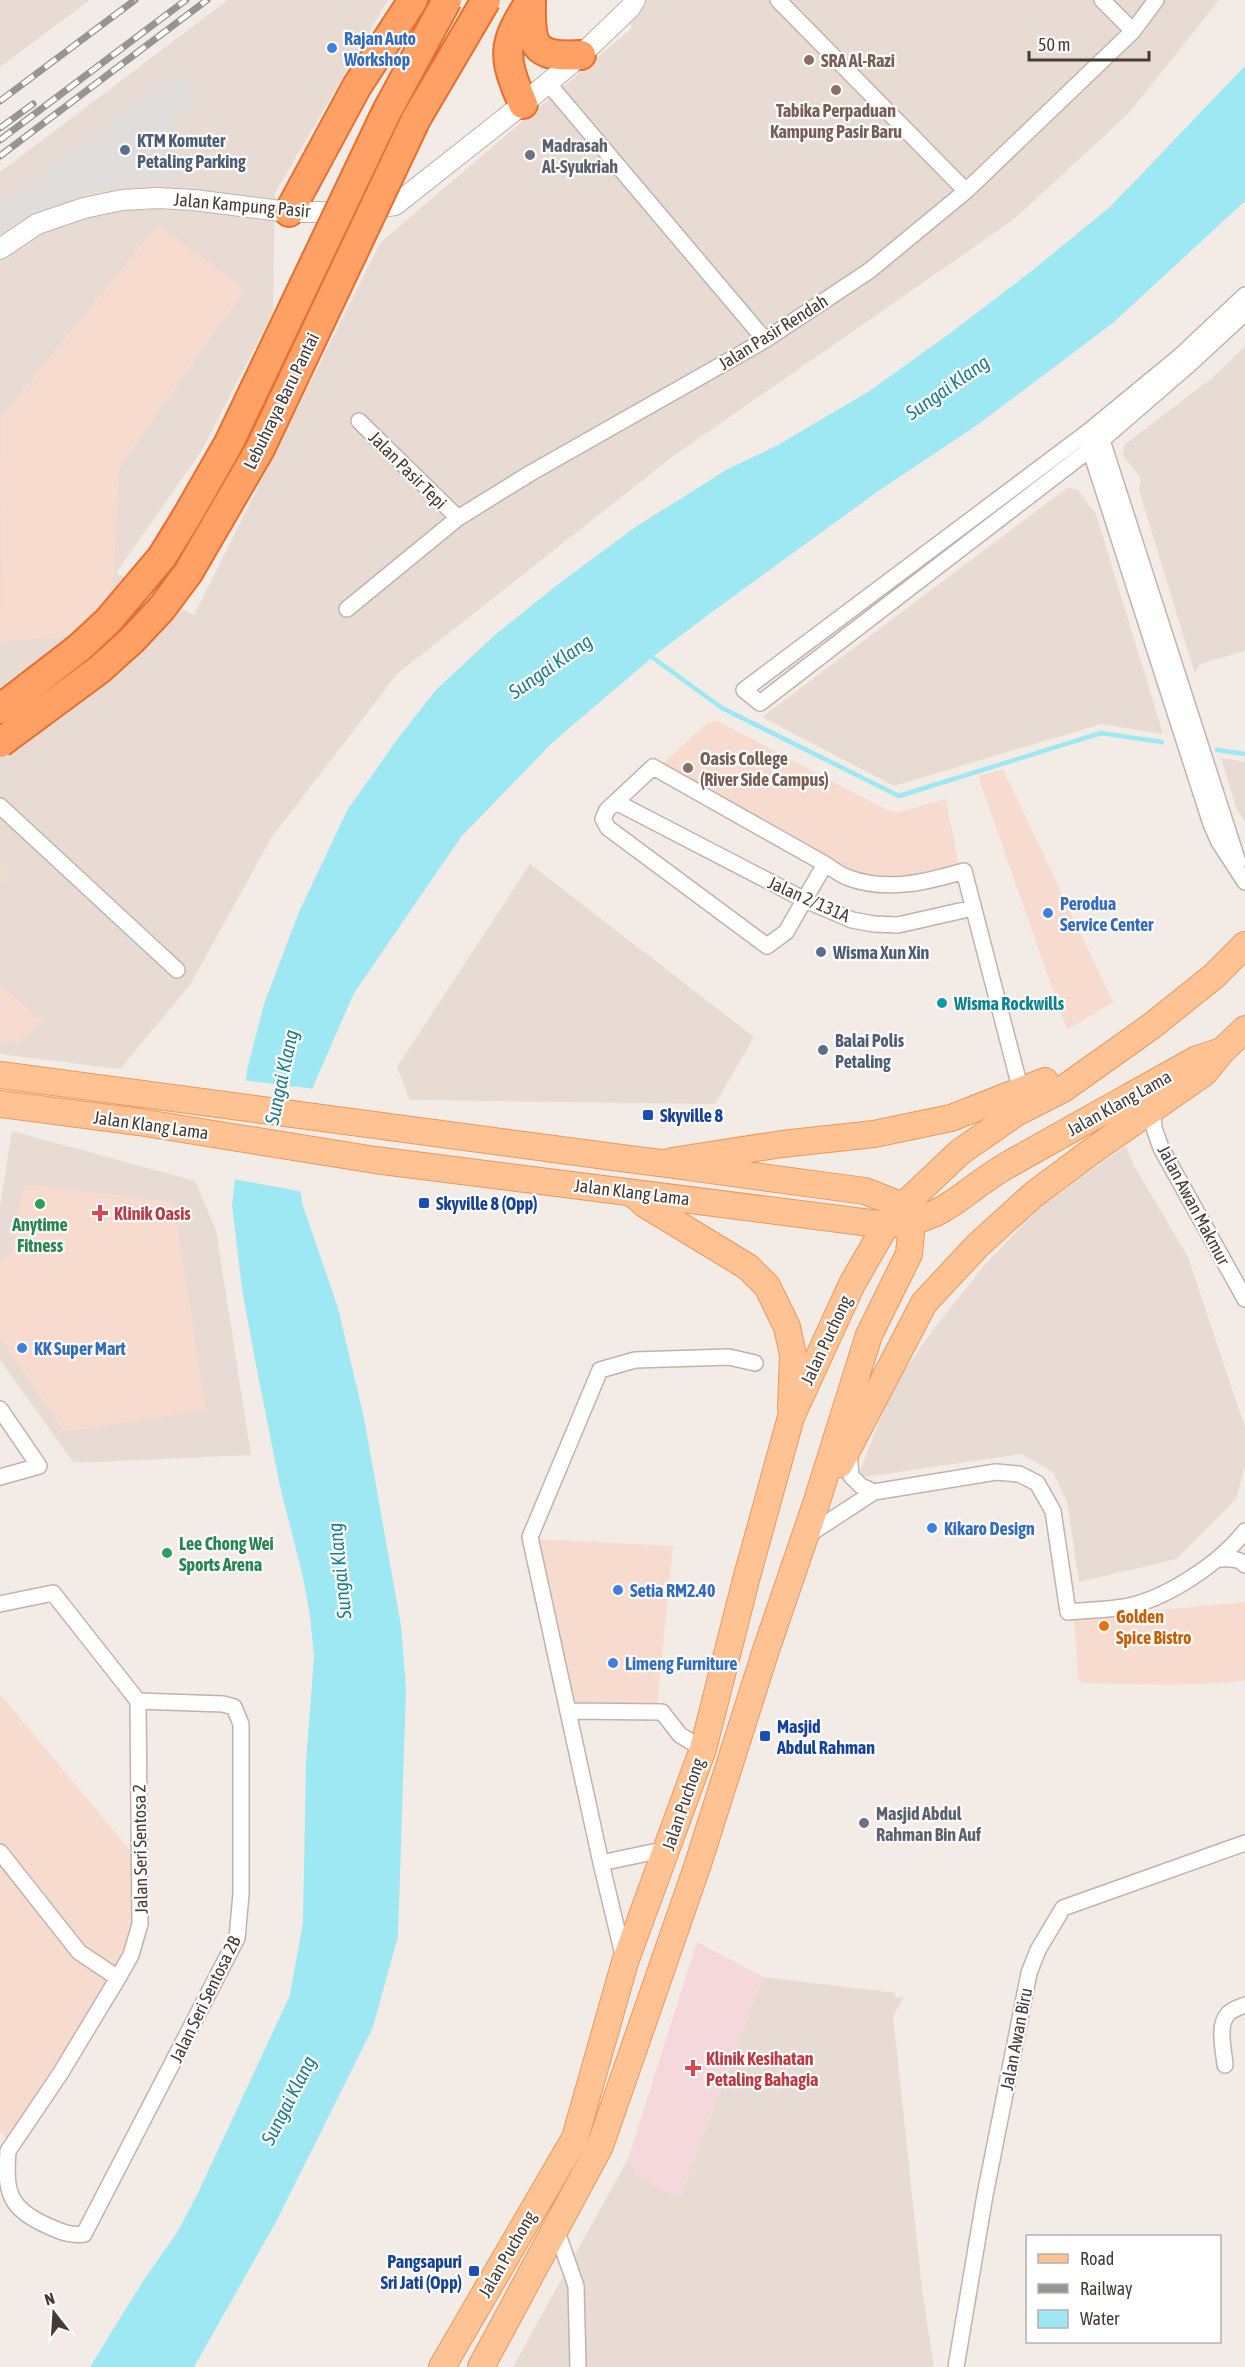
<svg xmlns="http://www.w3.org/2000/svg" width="1245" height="2367" font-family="'Asap Condensed',sans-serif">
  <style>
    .residential { fill: #e8dbd3 }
    .commercial { fill: #f7dbcf }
    .education { fill: #eddcce }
    .medical { fill: #f5d8dc }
    .parking { fill: #e1dddb }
    .water { fill: #9ee8f4 }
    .pier { fill: #f3ebe5 }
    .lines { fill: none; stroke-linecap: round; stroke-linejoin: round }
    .stream { stroke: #9ee8f4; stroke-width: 4.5 }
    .minor-casing { stroke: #c2b3aa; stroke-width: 18 }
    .tertiary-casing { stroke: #c2b3aa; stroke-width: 22 }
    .primary-casing { stroke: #e9995d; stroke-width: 28 }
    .motorway-casing { stroke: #e56f2e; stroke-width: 32 }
    .minor { stroke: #fff; stroke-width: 15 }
    .tertiary { stroke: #fff; stroke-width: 20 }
    .primary { stroke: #ffc293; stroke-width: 26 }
    .motorway { stroke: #ffa165; stroke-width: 28 }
    .rail-casing { stroke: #959595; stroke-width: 7 }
    .rail { stroke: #fff; stroke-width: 4.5; stroke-dasharray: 14; stroke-linecap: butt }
    .motorway-bridge-casing { stroke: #e56f2e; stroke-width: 32; stroke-linecap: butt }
    .motorway-bridge { stroke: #ffa165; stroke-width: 28 }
    .shop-dot { fill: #3f7fe0; stroke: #fff; stroke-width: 2 }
    .education-dot { fill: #8d6e63; stroke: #fff; stroke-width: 2 }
    .service-dot { fill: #5c6f8a; stroke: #fff; stroke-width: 2 }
    .worship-dot { fill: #6b7280; stroke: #fff; stroke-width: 2 }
    .culture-dot { fill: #0f9aa8; stroke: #fff; stroke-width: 2 }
    .transit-dot { fill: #1a4fb4; stroke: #fff; stroke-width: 2 }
    .leisure-dot { fill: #2e9e5b; stroke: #fff; stroke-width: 2 }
    .health-dot { fill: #e0444e; stroke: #fff; stroke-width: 2 }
    .food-dot { fill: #e8710a; stroke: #fff; stroke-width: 2 }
    .labels { text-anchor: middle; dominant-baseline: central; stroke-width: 4.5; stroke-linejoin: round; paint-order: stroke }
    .shop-label { font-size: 18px; font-weight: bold; fill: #366cbe; stroke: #fff; text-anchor: start }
    .education-label { font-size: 18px; font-weight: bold; fill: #785e54; stroke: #fff; text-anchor: start }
    .service-label { font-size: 18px; font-weight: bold; fill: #4e5e75; stroke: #fff; text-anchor: start }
    .worship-label { font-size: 18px; font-weight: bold; fill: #5b616d; stroke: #fff; text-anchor: start }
    .street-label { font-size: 18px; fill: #463a34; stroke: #fff }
    .culture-label { font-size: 18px; font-weight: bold; fill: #0d838f; stroke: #fff; text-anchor: start }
    .transit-label { font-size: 18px; font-weight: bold; fill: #164399; stroke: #fff; text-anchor: start }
    .health-label { font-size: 18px; font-weight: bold; fill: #be3a42; stroke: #fff; text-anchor: start }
    .leisure-label { font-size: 18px; font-weight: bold; fill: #27864d; stroke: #fff }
    .food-label { font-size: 18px; font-weight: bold; fill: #c56008; stroke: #fff; text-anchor: start }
    .water-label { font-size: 20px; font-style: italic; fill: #227e8e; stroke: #fff }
  </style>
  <rect width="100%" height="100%" fill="#f3ebe5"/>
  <path class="residential" d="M0,0H90L0,67Z
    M228,0H388L275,193L273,312L202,450L116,573L194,615L380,243L632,28L623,0H1219L1128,114L1013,220L672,457L397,674L271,838L190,985L120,1069L0,1054V172Z
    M1245,346V651L1200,664L1195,674L1139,490L1141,479L1123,455L1124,445L1212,378Z
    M1067,488L1077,489L1096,514L1163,734L1101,724L894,786L762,717Z
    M1221,758L1245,762V822L1236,807Z
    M530,864L754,1037L715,1104L410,1100L397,1067Z
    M12,1131L195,1181L216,1230L251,1455L74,1463L0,1360V1207Z
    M1126,1146L1133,1164L1188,1257L1245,1428V1465L1236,1499L1176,1559L1079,1582L1067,1501L1053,1472L1021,1454L857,1478L893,1387L933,1330L983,1267L1041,1206Z
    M763,1977L895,1993V1998L904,1997L893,2016L922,2289L934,2367H513L628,2159L637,2175L679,2199Z"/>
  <path class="commercial" d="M158,225L245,289L119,468L113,592L65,637L0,642L1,417Z
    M717,721L889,811L899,812L946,799L959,867L929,875L878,879L849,872L661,765L707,723Z
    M1003,769L1113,1002L1067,1030L978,776Z
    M0,985L44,1022L18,1043L0,1041Z
    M24,1184L174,1202L206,1410L65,1432L0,1338V1261L12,1253Z
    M537,1539L673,1546L657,1706H574Z
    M1245,1602V1681L1174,1685L1087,1683L1080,1681L1078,1677L1074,1618Z
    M0,1694L134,1855L135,1923L128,1950L51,2077L8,2140L0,2131Z"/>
  <path class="education" d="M0,854L14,875L0,885Z"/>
  <path class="medical" d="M697,1942L763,1977L679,2199L637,2175L628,2159Z"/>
  <path class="parking" d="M178,71L198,99L171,119L183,181L132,184L89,193L18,221L0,236V205Z"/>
  <path class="water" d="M1245,66V201L1114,322L1077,350L973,428L877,492L716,609L655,655L553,742L461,837L354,993L312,1089L299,1178L302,1203L338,1308L364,1418L401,1626L406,1689L398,1936L373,2027L277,2220L194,2367H90L143,2281L178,2231L199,2191L290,1995L303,1922L306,1762L314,1657L310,1616L303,1577L280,1486L255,1360L242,1289L232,1205L247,1070L264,1004L299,912L348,809L399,737L436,690L496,634L561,582L637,526L728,469L778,445L868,392L949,334L1029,273L1110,207Z"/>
  <path class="pier" d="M243,1080L315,1089L306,1136L302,1178L304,1192L233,1179Z"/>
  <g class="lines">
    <path class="stream" d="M649,655L722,708L899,796L1101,733L1162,742
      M1217,750L1245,754"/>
    <g class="minor-casing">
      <path id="minor" d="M778,0L966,191
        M1102,0L1133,31
        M548,83L765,340
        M1245,295L1180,356L1089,431L744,690L760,703L1102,440L1191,363L1245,313
        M359,421L458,518
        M1094,434L1102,440L1238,862
        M1090,440V449L1211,824L1219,842L1245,882
        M347,609L458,518L529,474L765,340L869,271L966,191L1133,31L1156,0
        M616,802L803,899L852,920L874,924L898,925L973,908
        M0,806L177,970
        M825,864L786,932L767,946L608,828L603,819L607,810L653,767L825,864C832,869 841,875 849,878C887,892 927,882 964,871L1021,1091
        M1153,1107L1154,1128L1161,1148L1245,1299
        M0,1409L39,1466L0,1477
        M849,1451L851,1476L861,1486L874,1492
        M805,1537L874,1492L996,1472L1019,1474L1037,1483L1053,1511L1068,1612C1087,1610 1106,1610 1124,1607C1165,1600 1220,1563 1245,1531
        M1217,1559C1226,1559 1239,1557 1245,1565
        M0,1604L53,1593L138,1701L140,1924L131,1955L118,1978L60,2074L8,2151
        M568,1711L662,1712L680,1735L703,1749
        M0,1852L79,1952L118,1978
        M601,1863L667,1849
        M624,1959L601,1863L530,1537L600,1370L635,1360L729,1357L755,1363
        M1225,2065C1224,2051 1217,2025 1228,2014C1232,2009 1240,2007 1245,2005
        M8,2151C5,2192 8,2208 48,2226C62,2232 70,2236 84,2234L237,1938L241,1894V1724L234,1707L223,1704L138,1701
        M556,2229L576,2286L578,2367
        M956,2367L985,2195L1029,1973L1038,1950L1063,1908L1245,1843"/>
    </g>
    <g class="tertiary-casing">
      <path id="tertiary" d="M0,249L37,224L84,208L122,200L158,198L194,200L289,212H346L395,205L523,104L581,55L630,8L635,0"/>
    </g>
    <g class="primary-casing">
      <path id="primary" d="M0,1075L621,1158L691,1167L660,1163
        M0,1104L139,1122L375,1160L886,1225C948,1220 958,1194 1006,1166C1069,1130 1133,1095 1197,1059L1222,1051
        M672,1161L782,1144L874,1134L951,1118L1045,1081
        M688,1167L865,1191L903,1206
        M633,1194L646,1205L748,1267L767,1286L787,1327L793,1355L791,1408
        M840,1464L924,1303L977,1246L1033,1195L1092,1151L1204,1073L1222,1051L1245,1029
        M442,2367L575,2138L625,1962L703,1749L747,1576L791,1417L852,1284L886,1225L903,1206L960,1152L1016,1113L1063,1089L1153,1025L1214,976L1245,945
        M481,2367L600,2146L697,1867L766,1650L816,1504L869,1335L909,1254L911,1233L904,1209"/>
    </g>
    <g class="motorway-casing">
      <path id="motorway" d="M531,1C530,45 532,58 581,55
        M523,104C502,55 502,45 531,0
        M289,212L357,86L413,0"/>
    </g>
    <use href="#minor" class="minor"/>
    <use href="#tertiary" class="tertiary"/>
    <use href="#primary" class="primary"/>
    <use href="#motorway" class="motorway"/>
    <g class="rail-casing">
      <path id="rail" d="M0,101L135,0
        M0,128L33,104
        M0,140L186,0
        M0,156L207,0"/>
    </g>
    <use href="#rail" class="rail"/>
    <g class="motorway-bridge-casing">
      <path id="motorway-bridge" d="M0,709L79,648L108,621L162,557L186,518L229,443L387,111L447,0
        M0,743L100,669L132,640L161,609L188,573L260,449L416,119L486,0"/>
    </g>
    <use href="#motorway-bridge" class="motorway-bridge"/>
  </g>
  <g class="shop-dot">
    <circle cx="332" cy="48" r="6"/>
    <circle cx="1048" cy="913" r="6"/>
    <circle cx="22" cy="1348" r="6"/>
    <circle cx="932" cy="1528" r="6"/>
    <circle cx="618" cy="1590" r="6"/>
    <circle cx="613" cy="1663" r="6"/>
  </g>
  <g class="education-dot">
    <circle cx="809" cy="60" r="6"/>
    <circle cx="836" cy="90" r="6"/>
    <circle cx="688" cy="768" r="6"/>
  </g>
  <g class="service-dot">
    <circle cx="125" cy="150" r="6"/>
    <circle cx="821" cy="952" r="6"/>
    <circle cx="823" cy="1050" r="6"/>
  </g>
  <g class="worship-dot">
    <circle cx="530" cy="155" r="6"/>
    <circle cx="864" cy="1823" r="6"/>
  </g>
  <circle class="culture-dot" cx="942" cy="1003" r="6"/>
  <g class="transit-dot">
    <rect x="642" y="1109" width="12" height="12" rx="3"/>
    <rect x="418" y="1197" width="12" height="12" rx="3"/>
    <rect x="759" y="1730" width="12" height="12" rx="3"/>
    <rect x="468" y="2265" width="12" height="12" rx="3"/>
  </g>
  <g class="leisure-dot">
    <circle cx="40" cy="1204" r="6"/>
    <circle cx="167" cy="1553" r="6"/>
  </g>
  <g class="health-dot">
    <path d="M97 1204h6v6h6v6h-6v6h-6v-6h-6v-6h6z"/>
    <path d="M690 2059h6v6h6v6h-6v6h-6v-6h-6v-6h6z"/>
  </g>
  <circle class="food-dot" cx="1104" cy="1626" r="6"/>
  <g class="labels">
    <g class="shop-label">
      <text x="344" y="38">Rajan Auto<tspan x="344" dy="21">Workshop</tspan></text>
      <text x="1060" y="903">Perodua<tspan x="1060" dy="21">Service Center</tspan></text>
      <text x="34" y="1348">KK Super Mart</text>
      <text x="944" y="1528">Kikaro Design</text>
      <text x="630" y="1590">Setia RM2.40</text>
      <text x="625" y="1663">Limeng Furniture</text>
    </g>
    <g class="education-label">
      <text x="821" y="60">SRA Al-Razi</text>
      <text x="836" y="110" text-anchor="middle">Tabika Perpaduan<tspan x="836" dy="21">Kampung Pasir Baru</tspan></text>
      <text x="700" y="758">Oasis College<tspan x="700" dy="21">(River Side Campus)</tspan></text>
    </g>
    <g class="service-label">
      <text x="137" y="140">KTM Komuter<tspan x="137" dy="21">Petaling Parking</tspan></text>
      <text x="833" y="952">Wisma Xun Xin</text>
      <text x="835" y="1040">Balai Polis<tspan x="835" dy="21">Petaling</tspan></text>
    </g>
    <g class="worship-label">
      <text x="542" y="145">Madrasah<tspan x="542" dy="21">Al-Syukriah</tspan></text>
      <text x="876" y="1813">Masjid Abdul<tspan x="876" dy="21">Rahman Bin Auf</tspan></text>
    </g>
    <g class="street-label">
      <text transform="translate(242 205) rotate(5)">Jalan Kampung Pasir</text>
      <text transform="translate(773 332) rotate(-32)">Jalan Pasir Rendah</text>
      <text transform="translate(281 401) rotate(-64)">Lebuhraya Baru Pantai</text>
      <text transform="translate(408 470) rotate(45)">Jalan Pasir Tepi</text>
      <text transform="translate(809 899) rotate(24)">Jalan 2/131A</text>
      <text transform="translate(1119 1103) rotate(-29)">Jalan Klang Lama</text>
      <text transform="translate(151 1125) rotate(8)">Jalan Klang Lama</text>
      <text transform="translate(632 1192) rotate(7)">Jalan Klang Lama</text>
      <text transform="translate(1194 1205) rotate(62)">Jalan Awan Makmur</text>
      <text transform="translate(826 1340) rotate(-65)">Jalan Puchong</text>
      <text transform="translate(683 1804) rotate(-71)">Jalan Puchong</text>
      <text transform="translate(140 1849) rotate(-91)">Jalan Seri Sentosa 2</text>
      <text transform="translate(205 1999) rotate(-64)">Jalan Seri Sentosa 2B</text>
      <text transform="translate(1016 2039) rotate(-79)">Jalan Awan Biru</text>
      <text transform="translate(507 2254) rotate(-60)">Jalan Puchong</text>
    </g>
    <g class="culture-label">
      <text x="954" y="1003">Wisma Rockwills</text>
    </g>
    <g class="transit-label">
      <text x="660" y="1115">Skyville 8</text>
      <text x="436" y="1203">Skyville 8 (Opp)</text>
      <text x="777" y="1726">Masjid<tspan x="777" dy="21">Abdul Rahman</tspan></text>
      <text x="462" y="2261" text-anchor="end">Pangsapuri<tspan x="462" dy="21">Sri Jati (Opp)</tspan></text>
    </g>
    <g class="health-label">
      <text x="114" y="1213">Klinik Oasis</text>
      <text x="706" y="2058">Klinik Kesihatan<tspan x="706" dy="21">Petaling Bahagia</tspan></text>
    </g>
    <g class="leisure-label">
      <text x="40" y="1224">Anytime<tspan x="40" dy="21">Fitness</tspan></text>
      <text x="179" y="1543" text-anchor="start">Lee Chong Wei<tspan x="179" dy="21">Sports Arena</tspan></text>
    </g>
    <g class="food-label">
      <text x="1116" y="1616">Golden<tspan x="1116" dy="21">Spice Bistro</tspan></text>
    </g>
    <g class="water-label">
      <text transform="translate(947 387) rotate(-35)">Sungai Klang</text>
      <text transform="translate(550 666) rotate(-35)">Sungai Klang</text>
      <text transform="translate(281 1077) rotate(-78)">Sungai Klang</text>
      <text transform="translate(339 1571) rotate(-96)">Sungai Klang</text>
      <text transform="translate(288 2100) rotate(-63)">Sungai Klang</text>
    </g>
  </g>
  <rect x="1026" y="2235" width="195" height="108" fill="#ffffff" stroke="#b5b0ae" stroke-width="1.5"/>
  <rect x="1038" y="2254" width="30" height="9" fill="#ffc293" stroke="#b5b0ae" stroke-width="1.5"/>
  <text x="1080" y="2265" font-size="18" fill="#463a34">Road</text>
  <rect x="1038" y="2284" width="30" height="9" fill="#959595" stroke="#b5b0ae" stroke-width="1.5"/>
  <text x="1080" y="2295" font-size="18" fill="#463a34">Railway</text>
  <rect x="1038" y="2310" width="30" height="18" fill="#9ee8f4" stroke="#b5b0ae" stroke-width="1.5"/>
  <text x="1080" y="2325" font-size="18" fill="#463a34">Water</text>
  <g transform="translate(54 2313) rotate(343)" stroke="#ffffff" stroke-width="4.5" paint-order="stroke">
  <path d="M0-4.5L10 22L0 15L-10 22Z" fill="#463a34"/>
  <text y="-9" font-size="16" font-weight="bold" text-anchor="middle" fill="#463a34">N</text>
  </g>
  <path d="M1029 51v9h120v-9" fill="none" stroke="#463a34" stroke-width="3"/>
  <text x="1038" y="51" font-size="18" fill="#463a34" stroke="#ffffff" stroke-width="4.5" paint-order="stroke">50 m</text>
</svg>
